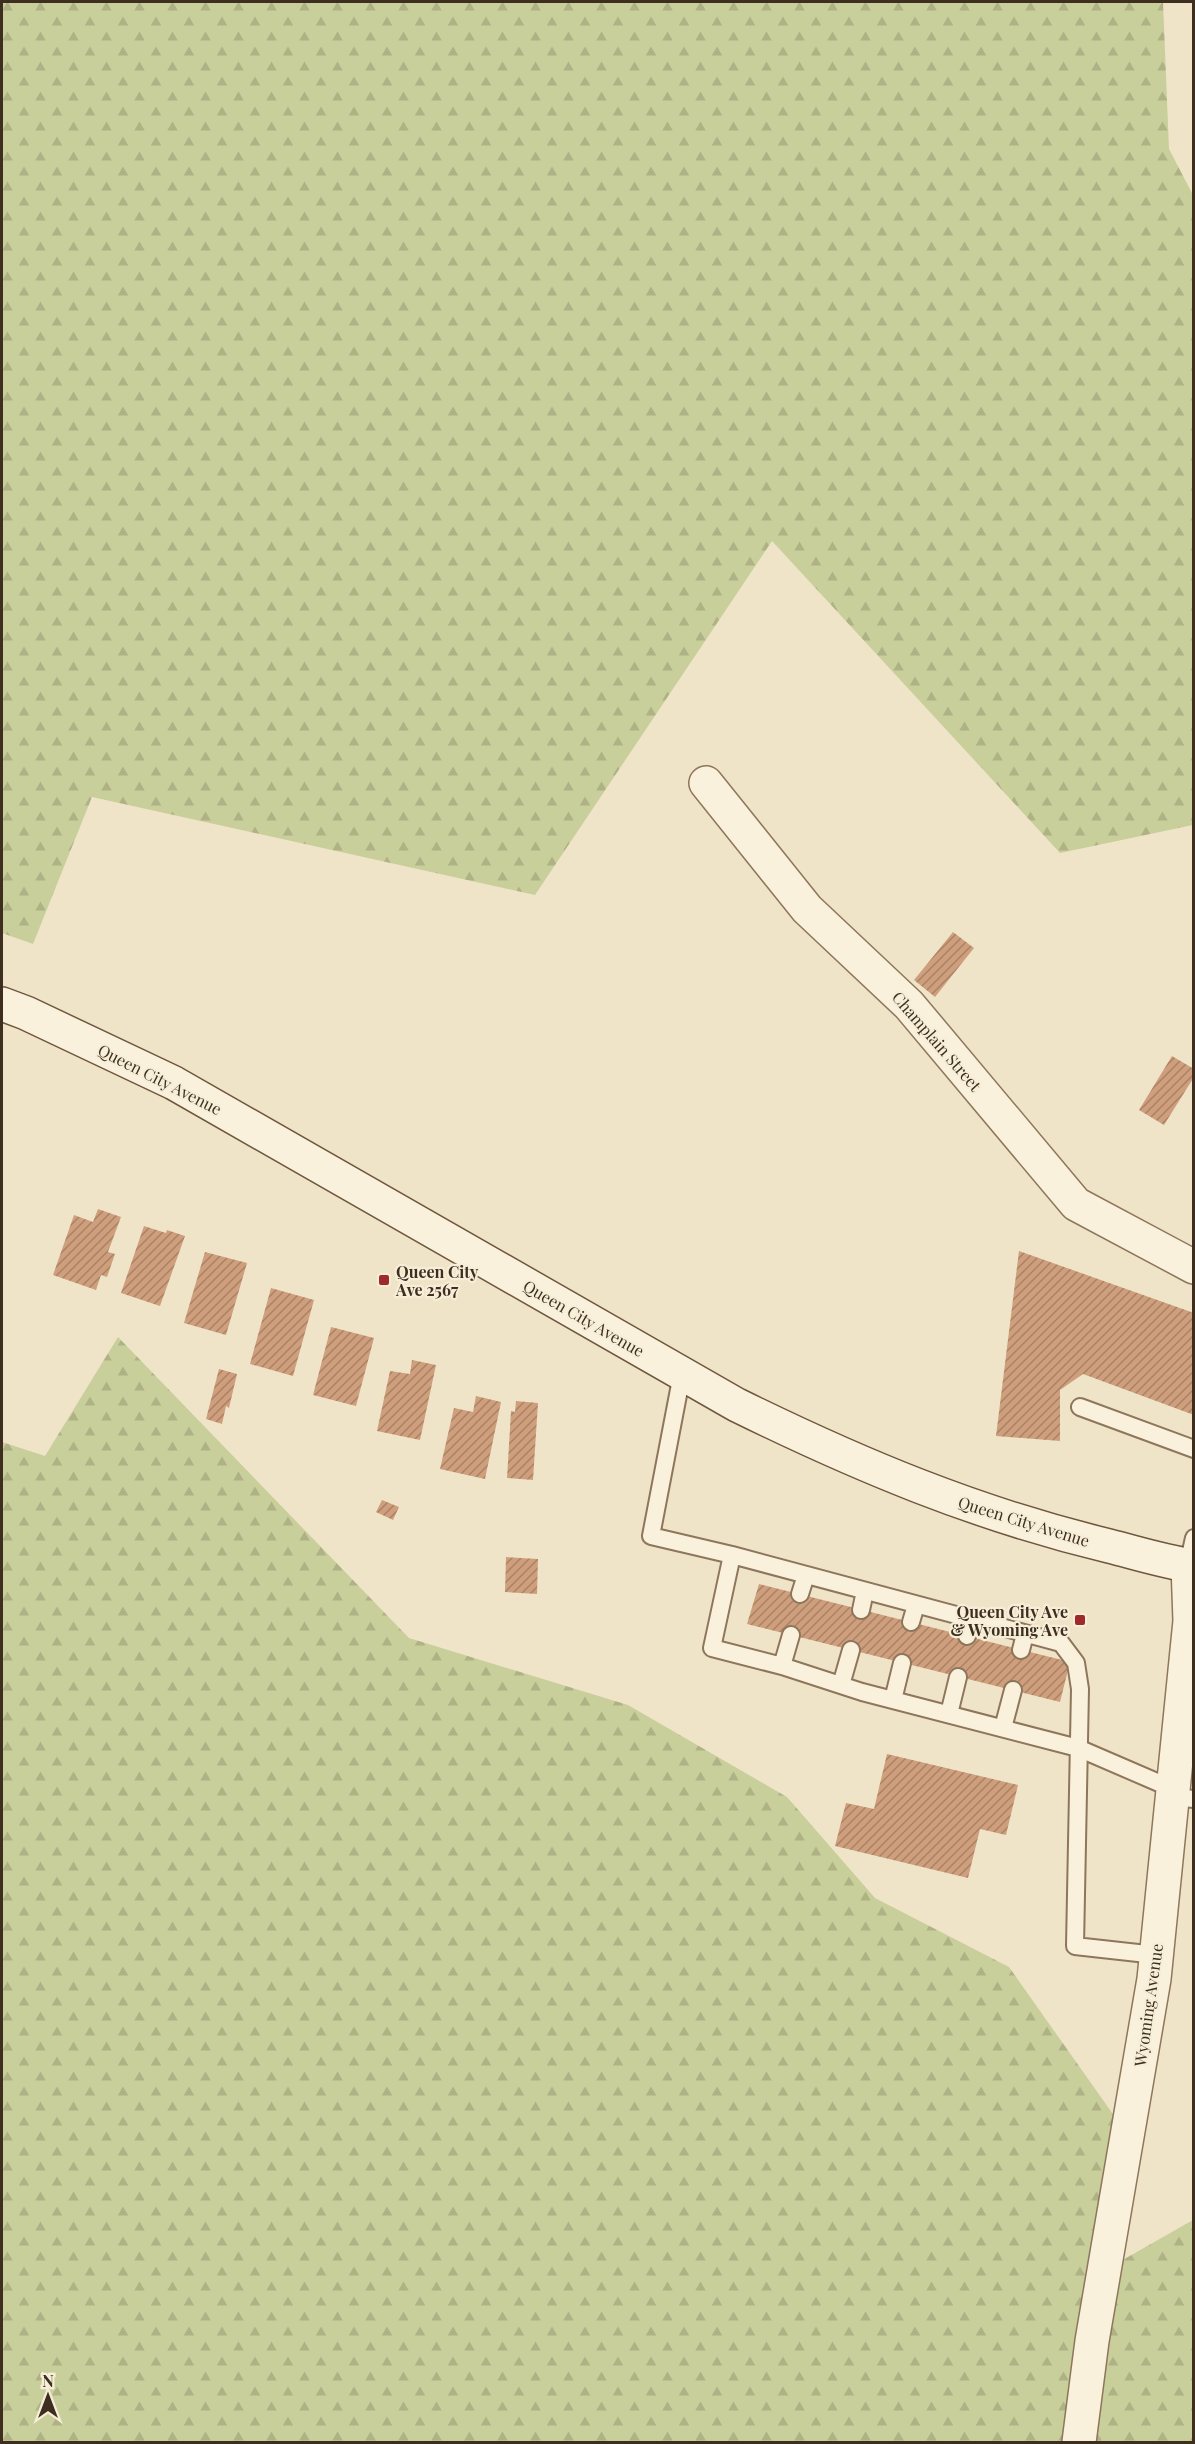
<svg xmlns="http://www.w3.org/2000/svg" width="1195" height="2444" font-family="'Playfair Display',serif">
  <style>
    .forest { fill: url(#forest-firs) }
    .building { fill: url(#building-hatch) }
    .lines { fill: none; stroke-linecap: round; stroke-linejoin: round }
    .service-casing { stroke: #8d765c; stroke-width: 20 }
    .minor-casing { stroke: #8d765c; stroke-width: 36 }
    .tertiary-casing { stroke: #8d765c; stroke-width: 36 }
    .secondary-casing { stroke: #6f573f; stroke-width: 36 }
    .service { stroke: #faf1dc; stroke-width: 16 }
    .minor { stroke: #faf1dc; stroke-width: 33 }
    .tertiary { stroke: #faf1dc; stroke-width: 33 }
    .secondary { stroke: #faf1dc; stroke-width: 33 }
    .poi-dot { fill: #9e2a2b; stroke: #f7eed8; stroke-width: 2 }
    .labels { text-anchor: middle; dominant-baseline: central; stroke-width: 4.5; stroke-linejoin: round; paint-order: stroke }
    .street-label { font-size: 16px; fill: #3d2e20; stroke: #f7eed8 }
    .poi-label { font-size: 16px; font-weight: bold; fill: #3d2e20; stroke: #f7eed8; text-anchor: start }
  </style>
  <defs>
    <pattern id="forest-firs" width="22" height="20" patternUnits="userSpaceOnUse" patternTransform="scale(1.5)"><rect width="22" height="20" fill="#c9cf9b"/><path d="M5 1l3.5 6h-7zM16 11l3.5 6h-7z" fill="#aeb285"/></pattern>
    <pattern id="building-hatch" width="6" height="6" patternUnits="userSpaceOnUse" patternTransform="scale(1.5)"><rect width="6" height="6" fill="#cf9f7d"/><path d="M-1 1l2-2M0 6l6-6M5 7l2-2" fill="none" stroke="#a98266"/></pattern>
  </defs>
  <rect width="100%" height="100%" fill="#f0e4c8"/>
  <path class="forest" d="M2,2H1163L1169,149L1194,197L1193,825L1060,853L772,541L535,895L92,797L33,944L2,933Z
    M118,1337L409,1638L628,1705L787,1797L875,1898L1009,1967L1127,2134L1105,2270L1193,2220V2442H2V1442L45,1456Z"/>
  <path class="building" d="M953,932L974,948L935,997L914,980Z
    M1172,1056L1194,1069V1077L1164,1125L1139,1110Z
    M98,1209L121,1217L108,1252L115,1254L107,1277L101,1275L96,1290L53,1275L74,1215L93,1222Z
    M144,1226L166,1233L167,1230L185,1236L160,1306L121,1293Z
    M1019,1251L1194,1313V1415L1083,1374L1060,1390V1441L996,1436Z
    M205,1252L247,1263L226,1335L184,1323Z
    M271,1288L314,1300L293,1376L250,1364Z
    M331,1327L374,1338L356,1406L313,1395Z
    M412,1360L436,1365L420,1440L377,1431L390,1371L410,1374Z
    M219,1369L237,1374L229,1408L226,1406L222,1424L206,1419Z
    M476,1396L501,1402L485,1479L440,1469L454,1408L473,1412Z
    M516,1401L538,1403L533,1480L507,1478L511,1411L515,1412Z
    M382,1500L399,1507L393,1520L376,1512Z
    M506,1557L538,1559L537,1594L505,1592Z
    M759,1584L1070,1662L1060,1702L747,1624Z
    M887,1754L1018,1785L1006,1835L980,1829L968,1878L835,1846L846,1803L874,1809Z"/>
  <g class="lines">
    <g class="service-casing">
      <path id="service" d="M682,1374L651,1536L732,1555L712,1648L782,1666L862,1692L1078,1748L1173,1789
        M1080,1407L1194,1449
        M732,1555L1061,1643L1076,1663L1080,1689L1075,1946L1156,1955
        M1188,1565L1194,1538
        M800,1594L806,1575
        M861,1610L865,1591
        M911,1622L916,1605
        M967,1636L971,1620
        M1021,1650L1025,1634
        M782,1666L791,1635
        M841,1685L851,1650
        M893,1700L902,1663
        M949,1714L958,1677
        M1003,1728L1013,1690
        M1172,1797L1194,1799"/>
    </g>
    <g class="minor-casing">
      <path id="minor" d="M706,783L807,909L909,1005L1076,1204L1194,1267"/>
    </g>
    <g class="tertiary-casing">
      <path id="tertiary" d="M1079,2442L1092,2341L1154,1979L1190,1621L1188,1565"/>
    </g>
    <g class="secondary-casing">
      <path id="secondary" d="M2,1004L26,1013L174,1083L737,1405C859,1465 976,1514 1109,1546C1137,1553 1165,1562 1194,1566"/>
    </g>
    <use href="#service" class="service"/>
    <use href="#minor" class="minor"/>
    <use href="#tertiary" class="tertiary"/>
    <use href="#secondary" class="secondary"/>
  </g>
  <g class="poi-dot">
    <rect x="378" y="1274" width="12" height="12" rx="3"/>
    <rect x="1074" y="1614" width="12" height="12" rx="3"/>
  </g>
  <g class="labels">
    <g class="street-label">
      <text transform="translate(937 1041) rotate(49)">Champlain Street</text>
      <text transform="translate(160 1079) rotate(27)">Queen City Avenue</text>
      <text transform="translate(584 1318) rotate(30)">Queen City Avenue</text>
      <text transform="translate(1024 1521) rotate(17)">Queen City Avenue</text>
      <text transform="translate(1148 2005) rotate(-82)">Wyoming Avenue</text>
    </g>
    <g class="poi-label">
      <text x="396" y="1271">Queen City<tspan x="396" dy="18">Ave 2567</tspan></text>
      <text x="1068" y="1611" text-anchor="end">Queen City Ave<tspan x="1068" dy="18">&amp; Wyoming Ave</tspan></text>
    </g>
  </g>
  <rect width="1195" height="2444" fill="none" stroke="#3d2e20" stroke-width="6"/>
  <g transform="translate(48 2396)" stroke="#f7eed8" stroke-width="4.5" paint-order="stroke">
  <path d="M0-4.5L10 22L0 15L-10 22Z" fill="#3d2e20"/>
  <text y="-9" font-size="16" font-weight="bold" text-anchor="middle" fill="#3d2e20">N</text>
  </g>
</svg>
